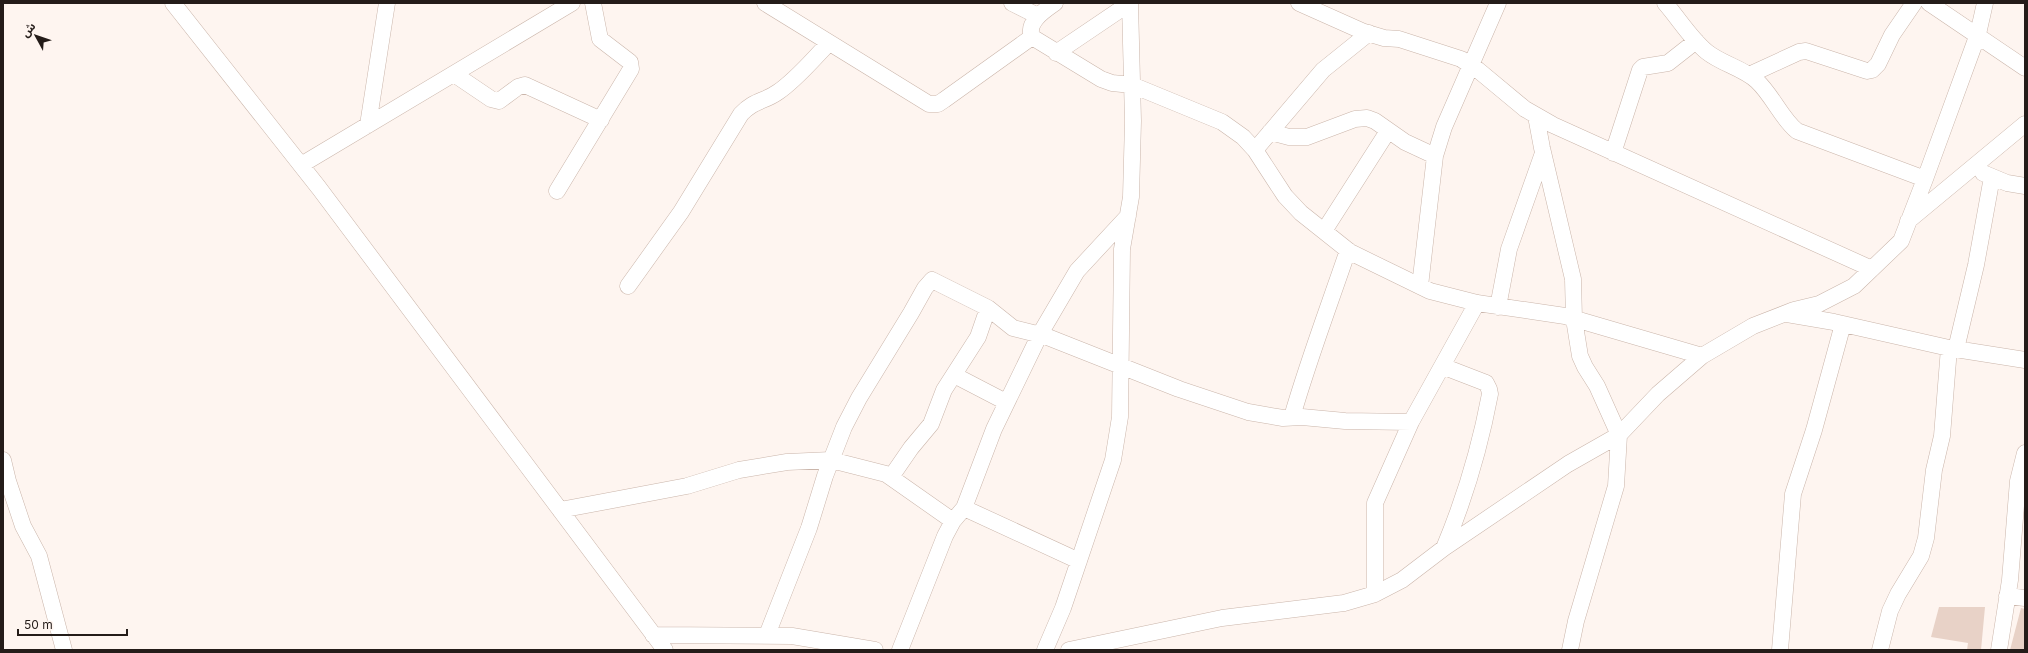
<svg xmlns="http://www.w3.org/2000/svg" width="2028" height="653" font-family="Inter,'Noto Sans Arabic',sans-serif">
  <style>
    .building { fill: #e8d2c7 }
    .lines { fill: none; stroke-linecap: round; stroke-linejoin: round }
    .street-casing { stroke: #cab5aa; stroke-width: 17 }
    .street { stroke: #fff; stroke-width: 16 }
  </style>
  <rect width="100%" height="100%" fill="#fef5f0"/>
  <path class="building" d="M1939,607H1985L1981,650H1967L1968,643L1931,637Z
    M2021,608L2025,609V650H2010Z"/>
  <g class="lines">
    <g class="street-casing">
      <path id="street" d="M173,3L319,188L665,650
        M765,3L929,104H938L944,100L1032,37
        M1012,3L1038,16
        M1055,3C1045,10 1026,22 1032,37L1101,79L1112,83L1132,85L1222,122L1243,137L1255,150L1285,196L1301,213L1350,252L1430,291L1477,303L1565,316L1702,356
        M1299,3L1364,32L1384,38L1399,39L1461,59L1478,70L1525,109L1553,125L1872,269
        M1665,3C1679,19 1691,39 1707,52C1722,64 1743,68 1757,81C1773,96 1781,118 1797,131L1925,179
        M1929,3L2025,68
        M1056,53L1130,3
        M454,74L491,99L499,101L518,87L525,85L601,120
        M1749,75L1799,52L1806,51L1867,71L1872,70L1878,64L1892,35L1914,3
        M1536,116L1542,148L1573,279L1574,319L1580,356L1585,367L1597,386L1619,435L1616,486L1576,621L1570,650
        M368,125L387,3
        M1270,132L1289,137H1307L1355,119L1367,118L1375,121L1405,142L1435,156
        M1255,150L1323,70L1369,33
        M1613,153L1640,70L1643,67L1668,63L1696,41
        M301,165L572,3
        M1983,173L2007,183L2025,186
        M557,191L631,69L630,62L600,39L593,3
        M1908,221L2025,124
        M1324,231L1388,131
        M628,286L681,212L741,114C754,100 764,102 778,92C797,79 813,59 829,43
        M1420,286L1435,156L1444,127L1498,3
        M1498,307L1509,249L1543,153
        M1787,314L1834,322L1949,348L2025,360
        M1956,349L1976,265L1992,177
        M1442,366L1486,383L1489,389L1490,394C1480,447 1465,498 1444,548
        M954,375L1006,402
        M1292,417C1308,361 1329,306 1348,250
        M3,460L8,481L23,526L39,556L64,650
        M891,477L911,448L931,424L944,390L978,337L988,308
        M964,508L1079,561
        M560,510L687,486L739,470L787,462L831,460L886,474L953,521
        M1375,594V503L1411,422L1477,303
        M2007,596L2025,598
        M653,635L792,636L875,650
        M767,635L809,528L825,476L844,427L859,398L911,313L925,288L932,280L988,308L1013,328L1045,336L1179,389L1248,412L1283,418L1302,417L1345,421L1411,422
        M900,650L945,536L953,521L964,508L994,429L1040,334L1077,271L1128,216
        M1045,650L1063,608L1113,460L1120,417L1122,249L1131,197L1133,121L1130,3
        M1069,650L1222,618L1344,603L1375,594L1402,580L1444,548L1568,464L1619,435L1658,394L1702,356L1753,326L1794,310L1819,304L1854,286L1901,241L1925,179L1978,34L1985,3
        M1780,650L1793,494L1814,430L1843,324
        M1880,650L1890,611L1898,594L1921,556L1926,538L1934,470L1942,436L1949,348
        M1999,650L2010,580L2018,481L2025,453"/>
    </g>
    <use href="#street" class="street"/>
  </g>
  <rect width="2028" height="653" fill="none" stroke="#241c19" stroke-width="8"/>
  <g transform="translate(36 36) rotate(310)" stroke="#fef5f0" stroke-width="3" paint-order="stroke">
  <path d="M0-3L7 15L0 10L-7 15Z" fill="#241c19"/>
  <text y="-6" font-size="11" font-weight="bold" text-anchor="middle" fill="#241c19">ش</text>
  </g>
  <path d="M18 629v6h109v-6" fill="none" stroke="#241c19" stroke-width="2"/>
  <text x="24" y="629" font-size="12" fill="#241c19" stroke="#fef5f0" stroke-width="3" paint-order="stroke">50 m</text>
</svg>
